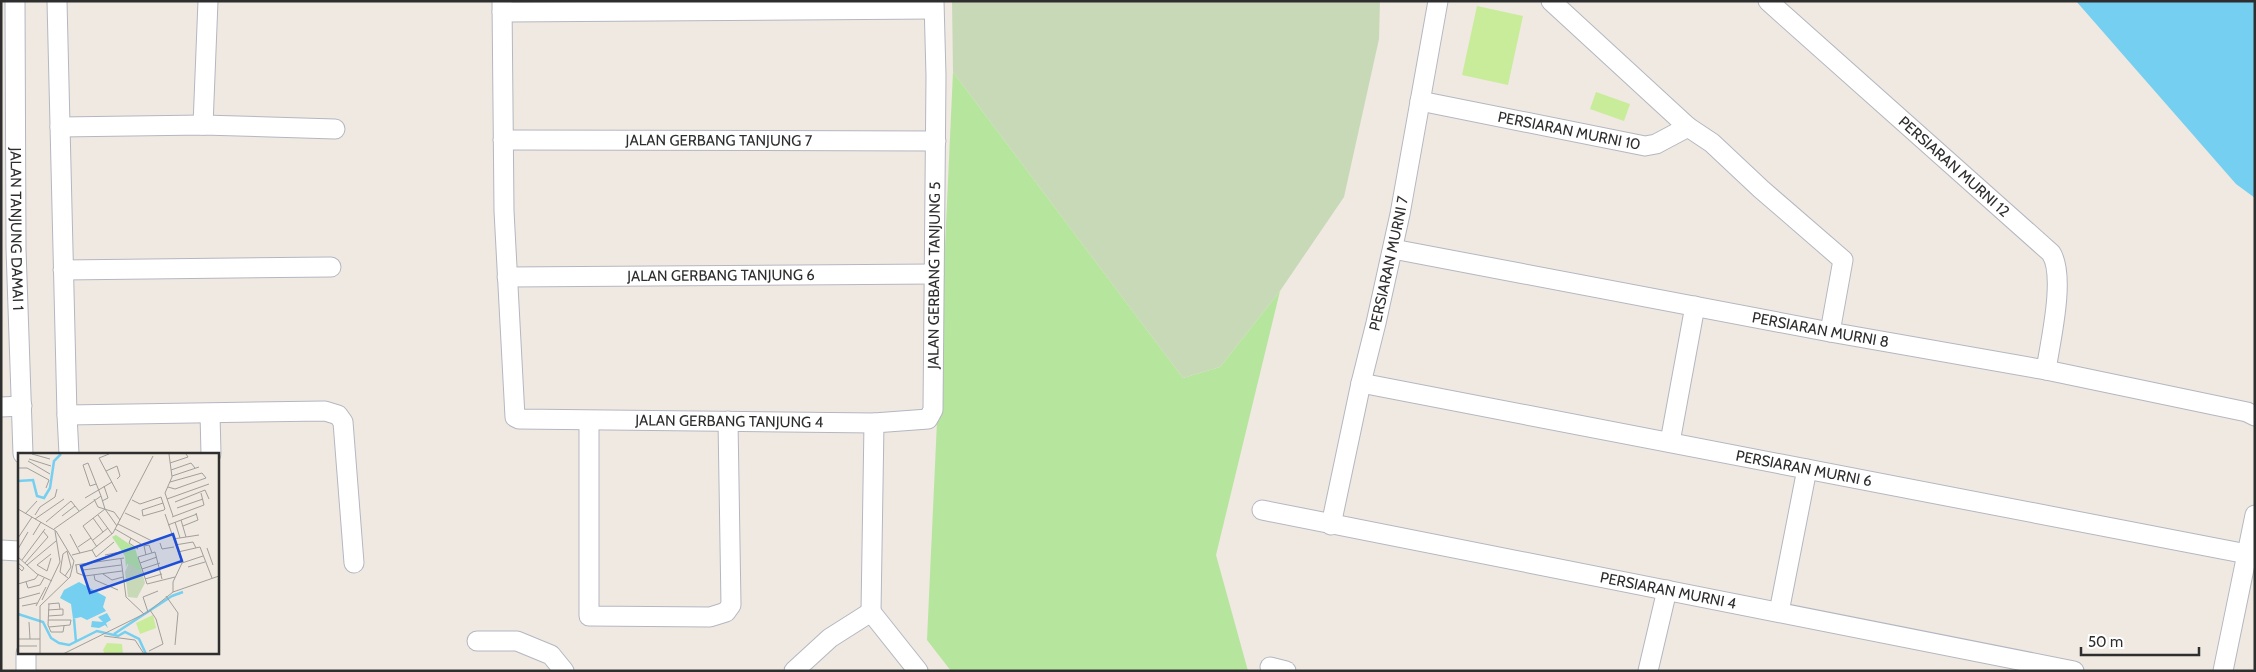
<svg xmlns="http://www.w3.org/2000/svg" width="2256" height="672" font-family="Cabin,sans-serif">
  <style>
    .green { fill: #b6e59e }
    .cemetery { fill: #c8d9b8 }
    .pitch { fill: #c9ec9a }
    .water { fill: #75cff0 }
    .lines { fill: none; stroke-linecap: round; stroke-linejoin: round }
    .street-casing { stroke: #b4b7c1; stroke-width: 21 }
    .street { stroke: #fff; stroke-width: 19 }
    .labels { text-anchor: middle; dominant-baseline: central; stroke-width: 5; stroke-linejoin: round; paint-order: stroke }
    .street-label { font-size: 15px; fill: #2e2e2e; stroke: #fff }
    .inset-river { fill: none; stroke: #75cff0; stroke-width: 2.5 }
    .inset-road { fill: none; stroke: #a29e99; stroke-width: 1 }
    .view { fill: #1d4ed8; fill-opacity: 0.15; stroke: #1d4ed8; stroke-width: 2.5 }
    .inset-edge { fill: none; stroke: #2e2e2e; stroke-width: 2.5 }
  </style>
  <rect width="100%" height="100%" fill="#efe9e1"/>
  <path class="green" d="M953,72L1183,378L1220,367L1280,291L1216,555L1248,671H951L927,640Z"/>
  <path class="cemetery" d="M952,1H1380L1379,39L1344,197L1280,291L1220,367L1183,378L953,72Z"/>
  <path class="pitch" d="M1477,6L1523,16L1508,85L1462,75Z
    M1596,92L1630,104L1624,121L1590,109Z"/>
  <path class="water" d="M2076,1H2255V198L2236,184Z"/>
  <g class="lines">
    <g class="street-casing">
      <g id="street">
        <path id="s1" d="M15,1L16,249L23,454"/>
        <path d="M57,1L67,415L325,411L338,415L343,422L354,563"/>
        <path id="s2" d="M502,1L504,211L515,417L519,419L874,423L928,419L933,410L936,76L934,1"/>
        <path d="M1551,1L1688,127"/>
        <path id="s3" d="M1768,1L2051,253C2066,276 2050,343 2046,370"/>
        <path d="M502,12L933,9"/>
        <path id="s4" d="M1420,101L1645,146L1656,144L1688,127L1712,143L1761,189L1843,260L1830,332"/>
        <path d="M203,125L208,1"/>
        <path d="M60,127L203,125L335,129"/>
        <path id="s5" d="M503,140L936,141"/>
        <path id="s6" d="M1393,249L1830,332L2046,370L2247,412L2255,416"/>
        <path d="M63,270L331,267"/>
        <path id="s7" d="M507,277L934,274"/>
        <path id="s8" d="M1361,383L2247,554"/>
        <path d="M1,407L22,406"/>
        <path d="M210,414L211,454"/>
        <path d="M67,415L69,454"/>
        <path d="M589,421V616L710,617L726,612L731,605L728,421"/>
        <path d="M1670,442L1695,306"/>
        <path id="s9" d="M1262,510L2074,671"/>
        <path id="s10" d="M1331,525L1361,383L1376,323L1400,214L1438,1"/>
        <path d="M1,550L19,551"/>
        <path d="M871,612L874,423"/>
        <path d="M871,612L918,671"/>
        <path d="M1779,612L1807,469"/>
        <path d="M477,641H517L551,655L564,671"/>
        <path d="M26,653V671"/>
        <path d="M1270,667L1286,671"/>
        <path d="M794,671L830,638L871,612"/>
        <path d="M1648,671L1667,590"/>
        <path d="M2223,671L2255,515"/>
      </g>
    </g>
    <use href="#street" class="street"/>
  </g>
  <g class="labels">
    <g class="street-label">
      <text stroke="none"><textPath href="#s4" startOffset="152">PERSIARAN MURNI 10</textPath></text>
      <text stroke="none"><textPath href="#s5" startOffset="216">JALAN GERBANG TANJUNG 7</textPath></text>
      <text stroke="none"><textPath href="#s3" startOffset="249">PERSIARAN MURNI 12</textPath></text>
      <text stroke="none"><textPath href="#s1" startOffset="228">JALAN TANJUNG DAMAI 1</textPath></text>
      <text stroke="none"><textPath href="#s10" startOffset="268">PERSIARAN MURNI 7</textPath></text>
      <text stroke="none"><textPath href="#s7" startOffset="214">JALAN GERBANG TANJUNG 6</textPath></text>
      <text stroke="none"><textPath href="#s2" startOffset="975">JALAN GERBANG TANJUNG 5</textPath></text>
      <text stroke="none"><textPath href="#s6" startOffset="435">PERSIARAN MURNI 8</textPath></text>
      <text stroke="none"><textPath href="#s2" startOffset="631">JALAN GERBANG TANJUNG 4</textPath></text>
      <text stroke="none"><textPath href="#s8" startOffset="451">PERSIARAN MURNI 6</textPath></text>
      <text stroke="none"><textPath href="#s9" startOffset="414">PERSIARAN MURNI 4</textPath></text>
    </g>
  </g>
  <g transform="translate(18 453)">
    <rect width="201" height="201" fill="#efe9e1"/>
    <path d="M98,82L117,95L124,119L109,111L108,115L107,103L94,84Z" fill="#b6e59e"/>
    <path d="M111,110L124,119L127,130L119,145L110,144L107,119Z" fill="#c8d9b8"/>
    <path d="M135,162L138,175L122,181L118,170ZM89,190L104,191L105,201H87L85,197Z" fill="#c9ec9a"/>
    <path d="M61,129L88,144L85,154L88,158L69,167L63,164L55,166L53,151L42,145L46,137ZM89,160L93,167L88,170L90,175L87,172L81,175L73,174L74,168L85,169L80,164Z" fill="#75cff0"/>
    <path class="inset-river" d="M0,28L15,27L19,43L26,45L32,35L36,8L43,1M0,161L25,169L33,185L41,190L51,192L79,178L100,183L107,179L121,186L128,201M56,166L58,189M96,181L154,143L165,139"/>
    <path class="inset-road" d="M14,1L32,6M91,1L81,5L99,39M151,1L154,24L147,40L155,63M11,6L33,13M10,8L32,21M152,10L170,4L168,1M1,15H9L31,27L28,35M153,17L173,10L177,15M88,18L99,13L102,23L99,26M154,23L181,14M78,31L72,33L65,12L70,10L83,43L87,56L99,73M150,34L157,36L188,25L184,20L152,29M143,44L147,56L146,57L125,63L124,57L145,50M67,45L94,29M76,46L80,54L96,59L102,67M149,46L191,31M114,47L122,51L143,44M84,48L90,45L86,33M157,49L187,37L191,46M159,55L185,46M0,56L38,78L56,108L52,124L22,153V201M107,60L122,67M7,61L19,48M147,61L164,110L155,129V139M17,62L22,54L37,44L39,36M80,62L94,81M44,63L57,53M154,64L186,52L183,40M75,65L85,79M17,66L46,46M163,67L168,84M28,69L53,48L61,58M157,69L162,85M100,71L136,89M150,72L179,61M165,73L180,67L178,60M36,76L83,43M97,76L123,91M52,81L62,100M15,82L23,69M0,85L14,64M113,85L111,90L120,96M155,86L181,82M75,87L90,75M142,90L144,96L156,94M157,92L175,89L178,95M60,94L73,85M79,94L65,73L87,56M189,95L195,112M0,96L10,79M74,97L78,104L96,89M160,99L182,94L194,125M33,101L19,112L29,118L33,105M54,102L74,97L95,80L135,3M87,102L102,99M128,102L126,93L131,92L134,100M0,104L19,121L34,128M103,106L108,144L126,161M4,107L27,76M0,110L6,115L4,118L0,114M7,110L30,84L25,78M122,110L139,104M164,110L185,103M9,112L38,88M57,112L106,105M58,112L59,120L67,123L104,118M170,114L187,109M124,116L142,110M65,117L103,112M85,121L94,127L105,124M126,121L143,115M76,122L77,127L100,137M47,123L53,114L49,98L45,101L42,119L50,125M127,126L144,121M144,126L137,99L120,104L129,131L157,124M8,129L10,135L22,132L26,125M0,131L17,126L20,122M148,143L160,160L157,192M0,146L22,140M24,147L42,109L37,78M30,151L41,150L42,156M31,151L30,172L33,179H45L46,173M4,153L19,150M18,153L28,134M130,159L125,144L140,138M30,163L45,162V156L30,157M30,167H53L52,172L31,174M11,169L12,186M86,183L117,187L126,201M0,186H22M0,193H19M131,198L145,191L138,166L132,157M45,201L130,159L155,139L201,123"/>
    <path class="view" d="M155,81L164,108L72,140L63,113Z"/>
    <rect width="201" height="201" class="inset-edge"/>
  </g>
  <rect width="2256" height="672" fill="none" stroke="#2e2e2e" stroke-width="5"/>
  <path d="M2081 647v8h118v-8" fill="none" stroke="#2e2e2e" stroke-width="2.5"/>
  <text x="2088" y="647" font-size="15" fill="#2e2e2e" stroke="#ffffff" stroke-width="4" paint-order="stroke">50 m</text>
</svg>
